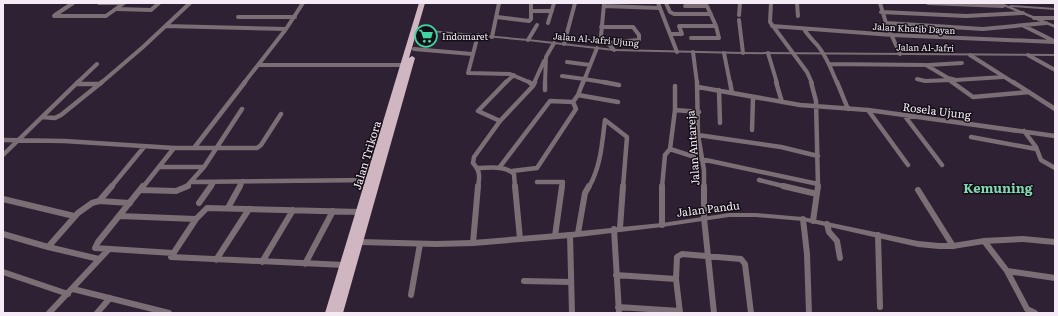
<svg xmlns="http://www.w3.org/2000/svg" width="1058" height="316" font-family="Literata,serif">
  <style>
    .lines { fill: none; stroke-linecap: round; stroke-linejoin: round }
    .minor-far2 { stroke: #7b6e74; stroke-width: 4 }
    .minor-far1 { stroke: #7b6e74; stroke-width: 4.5 }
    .minor { stroke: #7b6e74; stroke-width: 6 }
    .tertiary { fill: #7b6e74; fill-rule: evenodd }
    .primary { fill: #cfb6c1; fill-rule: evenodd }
    .labels { text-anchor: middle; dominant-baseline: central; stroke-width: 3; stroke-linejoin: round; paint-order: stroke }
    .far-street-label { font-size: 9px; fill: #f4ebf7; stroke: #140e16 }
    .far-poi-label { font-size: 9px; fill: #f4ebf7; stroke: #140e16; text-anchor: start }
    .street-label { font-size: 11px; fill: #f4ebf7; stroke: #140e16 }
    .quarter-label { font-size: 13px; font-weight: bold; fill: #81d8b3; stroke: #140e16 }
  </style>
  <rect width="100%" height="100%" fill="#2f2134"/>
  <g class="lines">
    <path class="minor-far2" d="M99,3H124
      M658,3L677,52
      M666,3L670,12L674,14H711
      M771,3L770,22L807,72L812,83
      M797,3L798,16
      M880,3L886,23L900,54
      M928,3L1003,6
      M604,4L601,36L614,50
      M604,6L660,8
      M685,6H707L716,26L719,38H691
      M117,9L151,10L159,3
      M531,11H552
      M881,12L966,16L1023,13
      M55,15L73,3
      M739,15L740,3
      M54,16H106L124,3
      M238,17H295
      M497,17L529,21L531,19V3
      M1034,18H1055
      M739,20L743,53
      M548,23L554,3
      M886,23L983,29L1046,23
      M166,26L286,29
      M772,26L892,35L1055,42
      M1024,26L1054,41
      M601,27H633L639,35V40L614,42L608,44
      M804,29C808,36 813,40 818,46C827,57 832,71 837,83
      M670,34H682L679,26H716
      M478,35L468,73L510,74L531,83
      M492,37L499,3
      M528,40L537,25
      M564,44L575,3
      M414,49L472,54
      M693,52L697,83
      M724,53L730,83
      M768,53L777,83
      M970,55L1014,83
      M1028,55L1055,70
      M567,62L590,65
      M829,64L926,65L948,78L956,80L1003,77
      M258,65H404
      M929,65L962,63
      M562,76L584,79
      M584,79L609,83
      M917,79L925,81L951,80
      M949,80L954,83
      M77,83L97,64
      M101,83L143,47L190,3
      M244,83L286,29L303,3
      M505,83L514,75
      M534,83L544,61
      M545,83L546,57L554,43
      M583,83L597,48"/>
    <path class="minor-far1" d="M603,82L619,85
      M697,82L698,135L704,170V187
      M730,82L732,93
      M776,82L782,102
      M811,82L816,101L818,187
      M837,82L848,109
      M952,82L973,97L1029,92
      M1013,82L1055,109
      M76,84H100
      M533,86L535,82
      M698,87L800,105L868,110L1055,136
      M545,90V82
      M719,90L720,123
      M578,95L618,102
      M675,110L699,112
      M868,110L908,165
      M904,115L942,165
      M42,117L78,82
      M500,121L478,111L506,82
      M752,130L753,98
      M1024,131L1036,147L1041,160L1055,168
      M698,135L781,147L818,156
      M971,137L1036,149
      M3,140L64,141L174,148H257L261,145L281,114
      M194,148L245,82
      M670,149L701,159L818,184
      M3,155L42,117L55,118L61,115L102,82
      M159,167H203
      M477,168C489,168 505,165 514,174L515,187
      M499,168L550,101L573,102
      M512,171L537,168L576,109L573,102L578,95L583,82
      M759,180L787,187
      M191,182L370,180
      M537,182H563L562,187
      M111,187L144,147
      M143,187L174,148
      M186,187L204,167L242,109
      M211,187L214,182
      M240,187L243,181
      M478,187C480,176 480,171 473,163L474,157L500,121L533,86L529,82
      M589,187C601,166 602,143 605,120L627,137L623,187
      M662,187L665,155L670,149L675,110V86"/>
    <path class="minor" d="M143,186L98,242L95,248L173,253
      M515,186L520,239
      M662,186V225
      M704,186V218L714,313
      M783,186L817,194
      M140,190L176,191L188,186
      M918,190L953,246
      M3,199L74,216
      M99,201L130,203
      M199,203L211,186
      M229,206L240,186
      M119,216L196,219
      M803,219L807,254L809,313
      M813,221L818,186
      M827,224L829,232L837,241L840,258
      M620,228L623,186
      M614,229L619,313
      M578,233L585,193L589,186
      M3,234L48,247
      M570,235L572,313
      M878,235L880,307
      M555,236L562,186
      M984,241L1007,271L1027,309L1035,313
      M473,243L478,186
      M99,259L48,247L78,213L92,203L99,201L112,186
      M216,260L249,209
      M262,262L293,210
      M305,264L333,211
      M344,265L171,257L196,219L207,208L360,212
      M1007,271L1055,278
      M3,272L68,294
      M616,275L676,279
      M524,281L571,282
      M73,289L169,313
      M411,295L420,244
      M618,307L680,311
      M49,313L109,249
      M97,313L110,298
      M680,313L676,279L677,257L682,254L741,259L745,264L751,313"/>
    <path class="tertiary" d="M996,3H1002L1009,6L1011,5L1055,8V10L1012,7L1055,25V28Z
      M418,29L528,39L614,49L743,52L1055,54V56L743,54L614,51L528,41L420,31L418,30Z
      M729,213H756L803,217L918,241L939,243H953L984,238L1023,236L1055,239V245L1023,242L984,244L953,249H939L918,247L803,221L756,217H729L662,227L570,238L473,246L436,247L360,245L358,244L356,242L358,240L360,239L436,241L473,240L570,232L662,223Z"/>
    <path class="primary" d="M419,3H425L409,58L412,56L415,58L343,313H325Z"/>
  </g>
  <defs>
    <g id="supermarket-ring" transform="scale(1.15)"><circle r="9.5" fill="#140e16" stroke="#42d4a0" stroke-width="1.5"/><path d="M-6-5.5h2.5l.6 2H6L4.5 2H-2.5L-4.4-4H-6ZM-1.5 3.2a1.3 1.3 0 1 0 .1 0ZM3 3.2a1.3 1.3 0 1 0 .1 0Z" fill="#42d4a0"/></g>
  </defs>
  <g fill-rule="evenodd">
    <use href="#supermarket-ring" x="426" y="36"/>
  </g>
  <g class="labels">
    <g class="far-street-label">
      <text transform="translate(914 28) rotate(3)">Jalan Khatib Dayan</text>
      <text transform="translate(596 39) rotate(5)">Jalan Al-Jafri Ujung</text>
      <text transform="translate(925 47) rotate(1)">Jalan Al-Jafri</text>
    </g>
    <g class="far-poi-label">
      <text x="442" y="36">Indomaret</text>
    </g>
    <g class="street-label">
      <text transform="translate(937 110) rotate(7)">Rosela Ujung</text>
      <text transform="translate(692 148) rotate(-94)">Jalan Antareja</text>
      <text transform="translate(366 155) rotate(-73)">Jalan Trikora</text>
      <text transform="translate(708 208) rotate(-7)">Jalan Pandu</text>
    </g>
    <g class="quarter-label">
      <text x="998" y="187">Kemuning</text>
    </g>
  </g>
  <rect width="1058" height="316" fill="none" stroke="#f4ebf7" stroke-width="8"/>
</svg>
